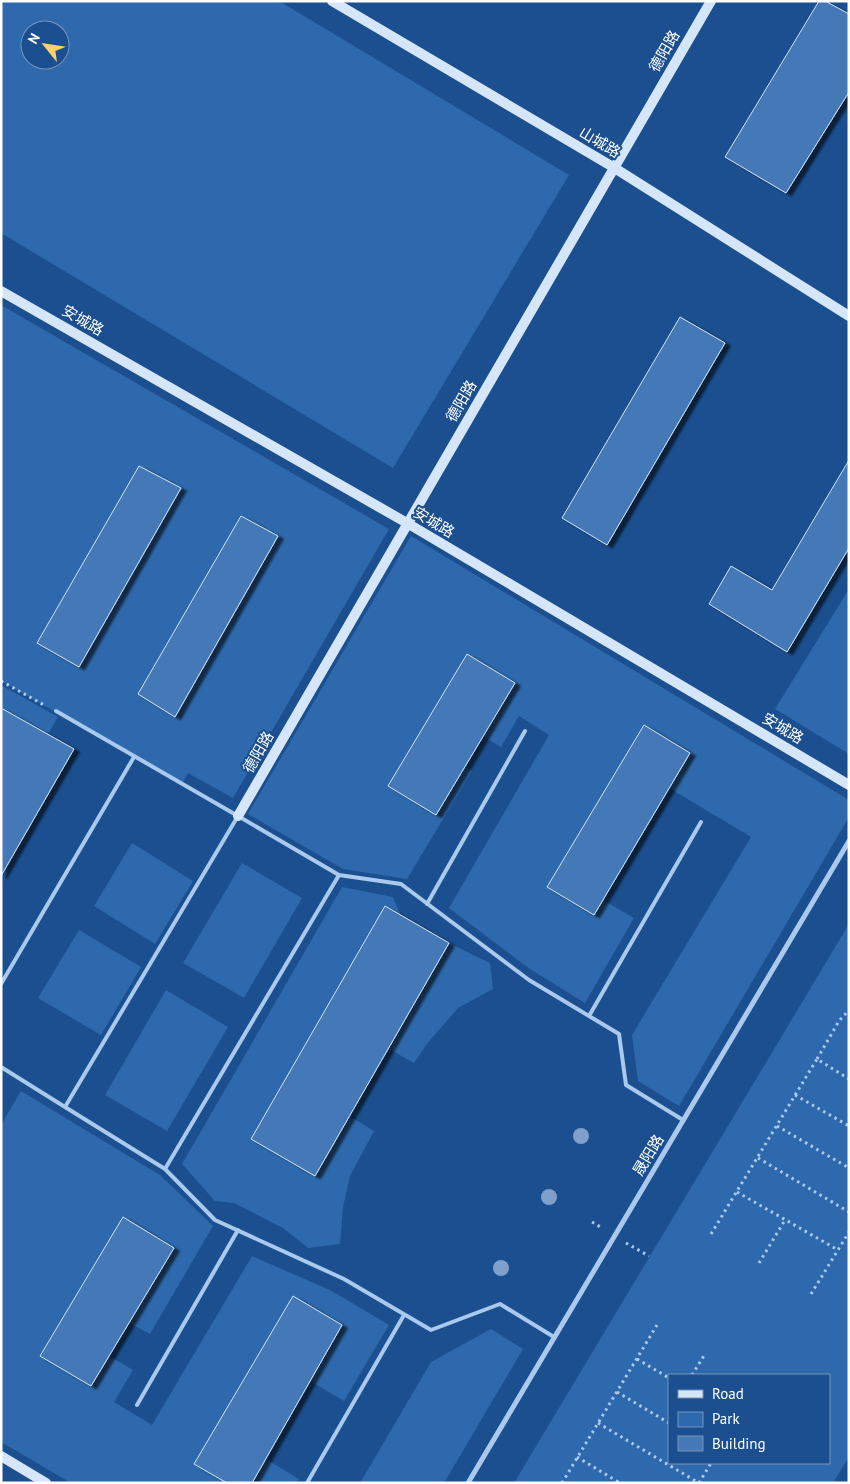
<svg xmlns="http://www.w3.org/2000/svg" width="850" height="1484" font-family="'PT Sans','Noto Sans SC',sans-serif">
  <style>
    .green { fill: #2e69ad; fill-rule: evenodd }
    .building { fill: #4478b7; stroke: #cfe3fa; filter: url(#shadow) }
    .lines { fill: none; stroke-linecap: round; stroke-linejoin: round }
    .path { stroke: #a9c9ee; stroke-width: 3; stroke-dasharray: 2.5 4; stroke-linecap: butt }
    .lane { stroke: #a9c9ee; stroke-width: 4 }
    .street { stroke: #a9c9ee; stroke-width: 5 }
    .secondary { stroke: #d6e6fa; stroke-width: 10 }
    .tree { fill: #7ea0ca }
    .labels { text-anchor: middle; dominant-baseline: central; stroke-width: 4; stroke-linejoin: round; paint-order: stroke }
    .street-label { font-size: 15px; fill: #fff; stroke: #1b4f8f }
  </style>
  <defs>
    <filter id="shadow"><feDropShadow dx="5.5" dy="3" stdDeviation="1" flood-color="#0009"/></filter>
  </defs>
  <rect width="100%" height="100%" fill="#1b4f8f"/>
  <path class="green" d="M1,1H279L569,175L393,468L1,233ZM30,30H60V60H30Z
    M1,305L389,529L233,798L188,773L182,784L1,681Z
    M411,536L849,800V817L679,1106L638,1081L632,1035L751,837L669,788L690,752L644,725L547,887L593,915L603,900L634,918L585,1003L530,969L449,908L549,735L519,716L501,747L484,737L515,683L468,654L388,786L436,815L465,767L472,771L407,879L343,869L248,814Z
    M849,589V754L775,709Z
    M1,685L58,717L48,734L1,708Z
    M132,843L193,881L155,944L94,906Z
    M242,863L302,898L244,998L183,963Z
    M342,887L393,897L400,914L449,943L490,963L493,989L458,1008L426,1045L414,1063L389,1049L349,1116L374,1131L350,1176L343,1207L340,1244L308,1248L283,1228L234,1203L215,1201L182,1164Z
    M849,924V1457L833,1483H514ZM669,1375H829V1463H669Z
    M79,930L141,967L101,1035L38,998Z
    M166,990L228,1027L167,1131L105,1095Z
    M21,1091L160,1175L213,1226L150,1334L129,1323L174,1248L123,1217L40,1356L91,1386L109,1356L133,1370L114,1402L152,1425L252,1256L332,1291L389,1325L344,1401L310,1381L342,1325L293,1296L227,1483H71L1,1442V1125Z
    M491,1329L523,1349L444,1483H360L431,1362Z
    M266,1459L299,1479L296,1483H252Z"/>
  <path class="building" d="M819,1H825L849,14V92L786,193L725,157Z
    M680,317L725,343L607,545L562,518Z
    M849,460V548L787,652L709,604L731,566L772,590Z
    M139,466L181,488L79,667L37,643Z
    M241,516L278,536L175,717L138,694Z
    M467,654L515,683L436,815L388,786Z
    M1,708L74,749L1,876Z
    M644,725L690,753L594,915L547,887Z
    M385,906L449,943L315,1176L251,1139Z
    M123,1217L174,1248L91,1386L40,1356Z
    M293,1296L342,1325L252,1483H227L194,1464Z"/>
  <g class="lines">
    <path class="path" d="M1,681L44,705
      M817,1059L839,1021L849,1010
      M795,1095L849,1126
      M777,1126L849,1168
      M758,1158L849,1212
      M737,1192L838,1250
      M592,1222L602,1228
      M711,1234L817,1059L849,1079
      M626,1243L649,1256
      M759,1263L785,1220
      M811,1294L849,1232
      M637,1359L669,1378
      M692,1375L705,1354
      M617,1392L669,1423
      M598,1423L699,1483
      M577,1457L620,1483
      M562,1483L657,1325
      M699,1483L711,1463"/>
    <path class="lane" d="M56,711L238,816
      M427,904L525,731
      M1,984L134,757
      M589,1016L701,822
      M1,1067L65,1107
      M165,1169L339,875
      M554,1337L500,1304L431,1330L344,1279L215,1220L165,1169L65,1107L238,816L339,875L401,884L529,980L619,1034L626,1085L683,1120
      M137,1405L238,1230
      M307,1483L404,1315"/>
    <path class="street" d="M468,1483L849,841"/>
    <path class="secondary" d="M332,1L613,167L849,316
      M1,291L407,523L849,785
      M238,816L711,1
      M1,1456L46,1483"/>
  </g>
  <g class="tree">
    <circle cx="581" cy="1136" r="8"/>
    <circle cx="549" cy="1197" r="8"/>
    <circle cx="501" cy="1268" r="8"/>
  </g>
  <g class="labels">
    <g class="street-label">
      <text transform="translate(664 51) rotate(-60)">德阳路</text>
      <text transform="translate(600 142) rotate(31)">山城路</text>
      <text transform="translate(83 320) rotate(30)">安城路</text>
      <text transform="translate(461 401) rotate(-60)">德阳路</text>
      <text transform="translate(434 522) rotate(31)">安城路</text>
      <text transform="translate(783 728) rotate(31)">安城路</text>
      <text transform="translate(258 752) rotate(-60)">德阳路</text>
      <text transform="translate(648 1155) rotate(-59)">晟阳路</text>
    </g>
  </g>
  <rect width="850" height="1484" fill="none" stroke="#ffffff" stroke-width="5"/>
  <rect x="668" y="1374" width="162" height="90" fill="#1b4f8f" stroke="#7695bc"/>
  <rect x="678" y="1390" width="25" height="8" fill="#d6e6fa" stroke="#7695bc"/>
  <text x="712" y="1399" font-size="15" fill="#ffffff">Road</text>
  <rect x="678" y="1412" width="25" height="15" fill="#2e69ad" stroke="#7695bc"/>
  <text x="712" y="1424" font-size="15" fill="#ffffff">Park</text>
  <rect x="678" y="1436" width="25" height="15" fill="#4478b7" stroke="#7695bc"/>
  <text x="712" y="1449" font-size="15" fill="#ffffff">Building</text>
  <g transform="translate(45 45) rotate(300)"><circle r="24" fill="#1b4f8f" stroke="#7695bc"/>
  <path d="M0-4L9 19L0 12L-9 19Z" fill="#ffd166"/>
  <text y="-8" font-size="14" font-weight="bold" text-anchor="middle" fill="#ffffff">N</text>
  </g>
</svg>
